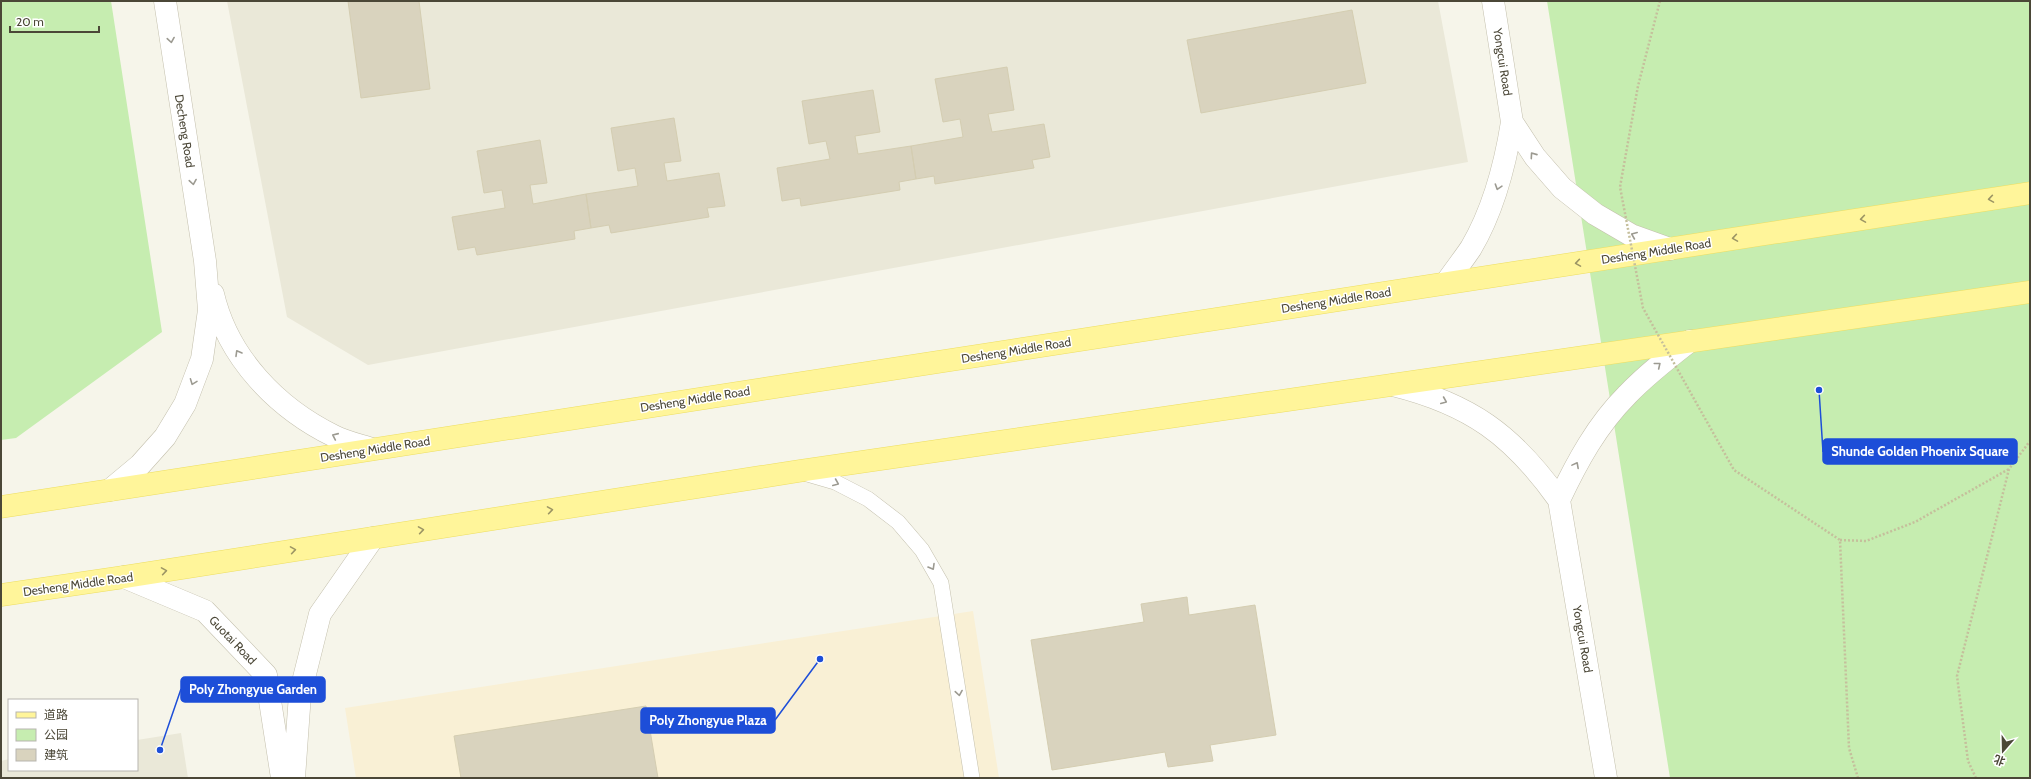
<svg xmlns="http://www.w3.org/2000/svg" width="2031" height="779" font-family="Cabin,'Noto Sans SC',sans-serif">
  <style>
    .residential { fill: #eae8d8 }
    .commercial { fill: #f9f0d5 }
    .green { fill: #c6edb0 }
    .building { fill: #d9d3be; stroke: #d4cdb1 }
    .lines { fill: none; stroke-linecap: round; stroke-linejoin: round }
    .service-casing { stroke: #c3bfac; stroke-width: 16 }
    .minor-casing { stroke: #c3bfac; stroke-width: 23 }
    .tertiary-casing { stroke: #c3bfac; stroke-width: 23 }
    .primary-casing { stroke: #edde61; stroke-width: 23 }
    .path { stroke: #c5bf9c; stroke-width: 2.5; stroke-dasharray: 2 2; stroke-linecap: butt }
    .service { stroke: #fff; stroke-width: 15 }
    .minor { stroke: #fff; stroke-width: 22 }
    .tertiary { stroke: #fff; stroke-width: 22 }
    .primary { stroke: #fff59a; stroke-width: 22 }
    .path-bridge { stroke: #c5bf9c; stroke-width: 2.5; stroke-dasharray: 2 2; stroke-linecap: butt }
    .oneway { stroke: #9c9a91 }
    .oneway2 { stroke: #9c9564 }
    .labels { text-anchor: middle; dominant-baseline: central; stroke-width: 3; stroke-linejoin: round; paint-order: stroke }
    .street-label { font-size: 12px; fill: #4b4737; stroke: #fff }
    .leader { fill: none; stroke: #1d4ed8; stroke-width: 1.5 }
    .callout-dot { fill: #1d4ed8; stroke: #fff; stroke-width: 1.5 }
    .callout { fill: #1d4ed8; stroke: #1d4ed8; stroke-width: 1.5 }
    .callout-label { font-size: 13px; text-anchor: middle; font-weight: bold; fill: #fff }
  </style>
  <rect width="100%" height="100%" fill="#f6f5ea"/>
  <path class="residential" d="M227,1H1438L1468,162L368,365L287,317Z
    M181,733L188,778H1V761L9,759V770H137V740Z"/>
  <path class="commercial" d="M973,611L999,778H356L345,708Z"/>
  <path class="green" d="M1,1H111L162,332L16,438L1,440Z
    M1547,1H2030V778H1670Z"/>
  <path class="building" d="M348,1H419L430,89L361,98Z
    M1352,10L1366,83L1201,113L1187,40Z
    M1007,67L1014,110L988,114L992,132L1044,124L1050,157L1032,160L1034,168L935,184L934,176L916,179L911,146L963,137L960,119L943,122L935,79Z
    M873,90L880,132L855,136L858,154L911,146L916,179L899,182L900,190L801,206L800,198L782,201L777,168L830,159L826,141L809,144L802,101Z
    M674,118L681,161L664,163L667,181L719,173L725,206L707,208L709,217L611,233L609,225L591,228L586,194L638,186L635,168L618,171L611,128Z
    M540,140L547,183L530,185L533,204L586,194L591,228L574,231L575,239L477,255L475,247L458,250L452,217L505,208L502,190L484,193L477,151Z
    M1187,597L1189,615L1255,605L1276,735L1210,745L1213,761L1168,767L1165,752L1052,770L1031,640L1144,622L1141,604Z
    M646,706L658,778H461L454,736Z"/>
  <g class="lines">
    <g class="service-casing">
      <path id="service" d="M804,473L835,482L868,499L898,522L922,550L941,583L972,778"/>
    </g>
    <g class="minor-casing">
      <path id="minor" d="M1512,122L1535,157L1562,188L1595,214L1631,235L1670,249
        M1446,283C1454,271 1463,260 1471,248C1494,209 1505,166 1512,122L1493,1
        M213,294C228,358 277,408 334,436C346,442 360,445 372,449
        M1393,385C1470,404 1513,435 1559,500L1606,778
        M110,490L140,465L165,437L185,404L202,359L209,310L205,261L165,1
        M1559,500C1577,462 1597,425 1627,395C1646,375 1668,358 1690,341"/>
    </g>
    <g class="tertiary-casing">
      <path id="tertiary" d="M124,577L205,611L266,675L282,778
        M294,778L300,694L320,614L373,538"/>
    </g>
    <g class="primary-casing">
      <path id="primary" d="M1,507L2030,193
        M1,595L124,577L799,471L2030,292"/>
    </g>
    <path class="path" d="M1840,540L1866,541L1915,522L2009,469
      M1976,778L1968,761L1957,676L2009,469L2030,441"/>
    <use href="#service" class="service"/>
    <use href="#minor" class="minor"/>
    <use href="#tertiary" class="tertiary"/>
    <use href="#primary" class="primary"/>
    <path class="path-bridge" d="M1660,1L1638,86L1620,187L1643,308L1734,470L1840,540L1849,748L1858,778"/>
  </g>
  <defs><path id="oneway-chevron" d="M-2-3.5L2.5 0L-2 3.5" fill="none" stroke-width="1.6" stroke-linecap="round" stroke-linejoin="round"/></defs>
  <g class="oneway">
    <use href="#oneway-chevron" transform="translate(171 40) rotate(81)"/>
    <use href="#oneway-chevron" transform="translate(1533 155) rotate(-125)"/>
    <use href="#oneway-chevron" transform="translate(193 182) rotate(81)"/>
    <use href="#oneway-chevron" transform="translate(1498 187) rotate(108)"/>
    <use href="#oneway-chevron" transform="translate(1634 235) rotate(-157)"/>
    <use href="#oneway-chevron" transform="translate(238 353) rotate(-120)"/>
    <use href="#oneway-chevron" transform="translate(1658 365) rotate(-39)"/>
    <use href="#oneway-chevron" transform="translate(193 382) rotate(111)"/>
    <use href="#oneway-chevron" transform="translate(1444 401) rotate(23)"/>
    <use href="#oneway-chevron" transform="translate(335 436) rotate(-156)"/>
    <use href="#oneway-chevron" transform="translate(1576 465) rotate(-62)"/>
    <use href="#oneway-chevron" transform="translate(836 483) rotate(23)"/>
    <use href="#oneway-chevron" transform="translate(932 567) rotate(60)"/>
    <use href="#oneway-chevron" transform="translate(959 693) rotate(81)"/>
  </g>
  <g class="oneway2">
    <use href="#oneway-chevron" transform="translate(1991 199) rotate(171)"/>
    <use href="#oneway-chevron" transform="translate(1863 219) rotate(171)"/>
    <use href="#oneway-chevron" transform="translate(1735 238) rotate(171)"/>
    <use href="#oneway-chevron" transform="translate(1578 263) rotate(171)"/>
    <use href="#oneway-chevron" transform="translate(550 510) rotate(-9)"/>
    <use href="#oneway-chevron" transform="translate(421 530) rotate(-9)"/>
    <use href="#oneway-chevron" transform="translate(293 550) rotate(-9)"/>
    <use href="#oneway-chevron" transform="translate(164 571) rotate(-9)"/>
  </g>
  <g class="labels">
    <g class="street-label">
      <text transform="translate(1503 62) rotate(81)">Yongcui Road</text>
      <text transform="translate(185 131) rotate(81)">Decheng Road</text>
      <text transform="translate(1656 251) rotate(-9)">Desheng Middle Road</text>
      <text transform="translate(1336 300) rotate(-9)">Desheng Middle Road</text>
      <text transform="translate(1016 350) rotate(-9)">Desheng Middle Road</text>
      <text transform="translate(695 399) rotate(-9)">Desheng Middle Road</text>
      <text transform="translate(375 449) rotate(-9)">Desheng Middle Road</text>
      <text transform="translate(78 584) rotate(-8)">Desheng Middle Road</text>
      <text transform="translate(1583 639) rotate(80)">Yongcui Road</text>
      <text transform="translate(233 640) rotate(46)">Guotai Road</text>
    </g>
  </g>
  <path class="leader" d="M1819 390L1823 452M160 750L181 689M820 659L775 720"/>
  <g class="callout-dot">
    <circle cx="1819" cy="390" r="4"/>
    <circle cx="160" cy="750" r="4"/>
    <circle cx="820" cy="659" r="4"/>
  </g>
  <g class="callout">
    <rect x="1823" y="439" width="194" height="25" rx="4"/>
    <rect x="181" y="677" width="144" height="25" rx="4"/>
    <rect x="641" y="708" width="134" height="25" rx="4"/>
  </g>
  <g class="callout-label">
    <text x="1920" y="456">Shunde Golden Phoenix Square</text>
    <text x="253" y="694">Poly Zhongyue Garden</text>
    <text x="708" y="725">Poly Zhongyue Plaza</text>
  </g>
  <rect width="2031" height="779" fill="none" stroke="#4b4737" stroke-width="4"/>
  <rect x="8" y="699" width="130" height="72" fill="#ffffff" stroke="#b7b5af"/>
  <rect x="16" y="712" width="20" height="6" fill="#fff59a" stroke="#b7b5af"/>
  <text x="44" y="719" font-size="12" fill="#4b4737">道路</text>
  <rect x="16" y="729" width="20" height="12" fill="#c6edb0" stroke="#b7b5af"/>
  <text x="44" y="739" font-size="12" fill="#4b4737">公园</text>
  <rect x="16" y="749" width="20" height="12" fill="#d9d3be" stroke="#b7b5af"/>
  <text x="44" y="759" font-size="12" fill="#4b4737">建筑</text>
  <g transform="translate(2003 751) rotate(200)" stroke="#ffffff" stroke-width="3" paint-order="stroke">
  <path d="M0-3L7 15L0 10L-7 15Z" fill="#4b4737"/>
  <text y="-6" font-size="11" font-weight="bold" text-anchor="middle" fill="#4b4737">北</text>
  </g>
  <path d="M10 26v6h89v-6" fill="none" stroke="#4b4737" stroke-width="2"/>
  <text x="16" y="26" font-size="12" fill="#4b4737" stroke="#ffffff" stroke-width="3" paint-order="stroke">20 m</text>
</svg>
